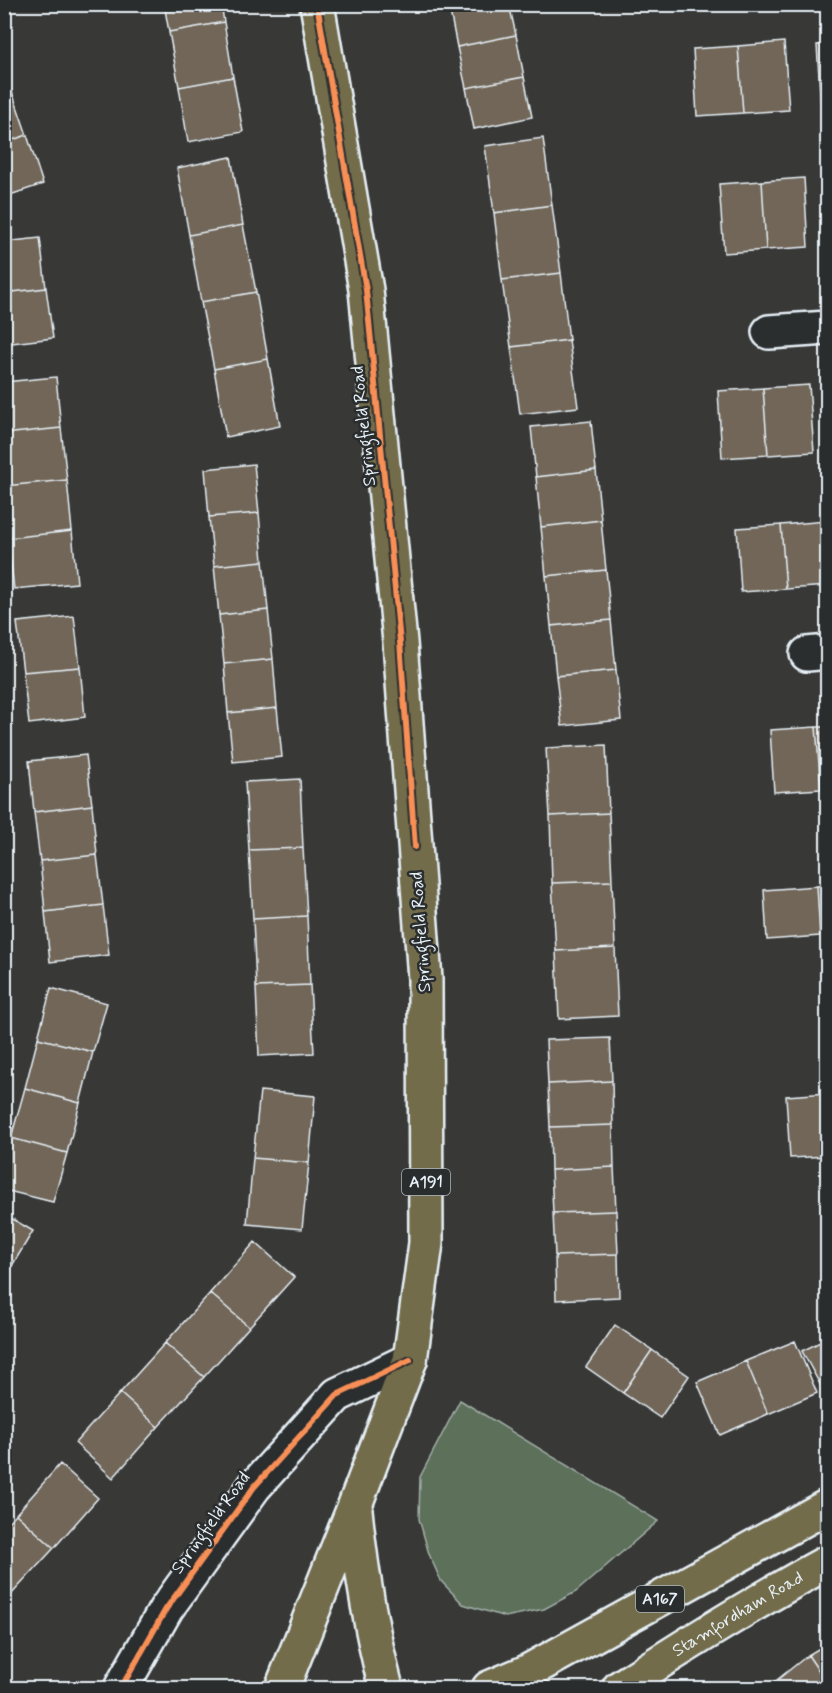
<svg xmlns="http://www.w3.org/2000/svg" width="832" height="1693" font-family="Mynerve,sans-serif">
  <style>
    .green { fill: #5d705a; stroke: #a2b0a9; stroke-width: 1.5 }
    .building { fill: #716658; stroke: #e8f1f8; stroke-width: 1.5 }
    .lines { fill: none; stroke-linecap: round; stroke-linejoin: round }
    .minor-casing { stroke: #e8f1f8; stroke-width: 38 }
    .primary-casing { stroke: #e8f1f8; stroke-width: 38 }
    .minor { stroke: #2a2d2e; stroke-width: 33 }
    .primary { stroke: #736c4b; stroke-width: 33 }
    .cycleway-casing { stroke: #2a2d2e; stroke-width: 10 }
    .cycleway { stroke: #f78f57; stroke-width: 6 }
    .labels { text-anchor: middle; dominant-baseline: central; stroke-width: 5; stroke-linejoin: round; paint-order: stroke }
    .shield { fill: #2a2d2e; stroke: #afb6bb; stroke-width: 1.5 }
    .shield-label { font-size: 16px; font-weight: bold; fill: #e8f1f8 }
    .street-label { font-size: 18px; fill: #e8f1f8; stroke: #2a2d2e }
  </style>
  <rect width="100%" height="100%" fill="#383836"/>
  <filter id="ink" filterUnits="userSpaceOnUse"><feTurbulence type="fractalNoise" baseFrequency=".0167" numOctaves="2"/><feDisplacementMap in="SourceGraphic" scale="12" xChannelSelector="R" yChannelSelector="G"/><feConvolveMatrix kernelMatrix="1 2 1 2 8 2 1 2 1" color-interpolation-filters="sRGB"/></filter>
  <g filter="url(#ink)">
    <path class="green" d="M460,1400L658,1521L576,1592L544,1609L505,1617L463,1604L441,1581L429,1554L419,1519L420,1477Z"/>
    <path class="building" d="M164,4H221L224,22L169,32Z
      M454,4H509L516,35L457,47L449,6Z
      M224,22L233,77L179,87L169,32Z
      M516,35L524,77L466,88L457,47Z
      M784,42L789,110L743,113L738,46Z
      M828,44V109H821L817,45Z
      M738,46L743,113L697,116L693,49Z
      M233,77L243,132L188,142L179,87Z
      M524,77L532,117L474,129L466,88Z
      M10,86L27,135L4,143V88Z
      M27,135L43,184L4,197V143Z
      M543,138L552,205L494,213L485,146Z
      M231,157L243,225L189,235L177,168Z
      M804,178L808,247L766,250L762,181Z
      M762,181L766,250L724,253L719,184Z
      M552,205L561,273L502,280L494,213Z
      M243,225L256,292L201,302L189,235Z
      M40,238L46,288L4,293V242Z
      M561,273L569,340L511,347L502,280Z
      M46,288L53,338L4,344V293Z
      M256,292L268,359L214,369L201,302Z
      M569,340L578,407L520,414L511,347Z
      M268,359L280,426L226,437L214,369Z
      M56,377L61,428L4,434V382Z
      M809,385L814,452L768,455L763,388Z
      M763,388L768,455L722,458L718,391Z
      M591,421L596,470L536,477L531,427Z
      M61,428L67,480L4,486V434Z
      M254,464L259,513L209,517L205,469Z
      M596,470L601,520L541,527L536,477Z
      M67,480L72,531L8,538L4,486Z
      M259,513L263,561L214,566L209,517Z
      M601,520L606,570L546,576L541,527Z
      M826,521L828,586L786,589L781,525Z
      M781,525L786,589L741,592L737,528Z
      M72,531L77,583L14,589L8,538Z
      M263,561L268,610L219,615L214,566Z
      M606,570L611,620L551,626L546,576Z
      M268,610L273,659L224,664L219,615Z
      M74,616L80,667L23,672L17,622Z
      M611,620L616,670L556,676L551,626Z
      M273,659L277,708L228,713L224,664Z
      M80,667L85,717L29,724L23,672Z
      M616,670L621,720L562,726L556,676Z
      M277,708L282,757L233,762L228,713Z
      M816,727H828V788L821,789Z
      M816,727L821,789L774,792L770,730Z
      M606,745L609,813L550,816L546,748Z
      M86,755L92,805L34,812L29,761Z
      M300,779L303,848L249,850L245,782Z
      M92,805L97,855L40,861L34,812Z
      M609,813L612,881L552,883L550,816Z
      M303,848L307,916L253,919L249,850Z
      M97,855L103,905L45,912L40,861Z
      M612,881L615,948L556,951L552,883Z
      M828,885V935L820,936L817,886Z
      M817,886L820,936L767,940L764,890Z
      M103,905L109,955L50,962L45,912Z
      M307,916L310,985L256,987L253,919Z
      M615,948L618,1016L559,1019L556,951Z
      M310,985L314,1053L259,1056L256,987Z
      M51,988L107,1003L93,1052L38,1038Z
      M38,1038L93,1052L80,1103L25,1088Z
      M610,1038L612,1081L548,1084L546,1040Z
      M612,1081L613,1125L550,1127L548,1084Z
      M25,1088L80,1103L67,1153L11,1138Z
      M260,1091L315,1096L309,1163L253,1158Z
      M828,1093V1156L790,1158L786,1096Z
      M613,1125L614,1167L551,1170L550,1127Z
      M11,1138L67,1153L53,1202L4,1190V1162Z
      M253,1158L309,1163L302,1229L247,1224Z
      M614,1167L616,1211L553,1213L551,1170Z
      M616,1211L618,1254L555,1256L553,1213Z
      M4,1214L33,1231L4,1279Z
      M255,1242L294,1277L249,1327L210,1293Z
      M618,1254L619,1297L556,1300L555,1256Z
      M210,1293L249,1327L204,1377L165,1343Z
      M615,1325L652,1350L623,1393L586,1367Z
      M828,1338V1399L802,1351Z
      M795,1341L817,1393L768,1414L746,1361Z
      M165,1343L204,1377L158,1427L120,1393Z
      M652,1350L689,1376L660,1418L623,1393Z
      M746,1361L768,1414L720,1435L697,1382Z
      M120,1393L158,1427L113,1478L75,1443Z
      M60,1464L98,1498L54,1548L16,1514Z
      M16,1514L54,1548L9,1597L4,1593V1526Z
      M828,1643V1685L808,1655Z
      M808,1655L828,1685V1688H767Z"/>
    <g class="lines">
      <g class="minor-casing">
        <path id="minor" d="M769,332L828,328
          M807,654L828,652
          M121,1688L166,1609L254,1487L337,1395L410,1360"/>
      </g>
      <g class="primary-casing">
        <g id="primary">
          <path d="M355,1510C361,1570 371,1630 386,1688"/>
          <path d="M282,1688L355,1505L410,1360L426,1243L425,979L400,642L366,290L317,4"/>
          <path d="M489,1688L527,1672L828,1506"/>
          <path id="s1" d="M619,1688C687,1644 756,1601 828,1562"/>
        </g>
      </g>
      <use href="#minor" class="minor"/>
      <use href="#primary" class="primary"/>
      <g class="cycleway-casing">
        <path id="cycleway" d="M317,4L366,290L400,642L415,847
          M121,1688L166,1609L254,1487L337,1395L410,1360"/>
      </g>
      <use href="#cycleway" class="cycleway"/>
    </g>
  </g>
  <g class="labels">
    <g class="shield">
      <rect x="402" y="1169" width="48" height="26" rx="4.5"/>
      <rect x="636" y="1586" width="48" height="26" rx="4.5"/>
    </g>
    <g class="shield-label">
      <text x="426" y="1182">A191</text>
      <text x="660" y="1599">A167</text>
    </g>
    <g class="street-label">
      <text transform="translate(364 426) rotate(-96)">Springfield Road</text>
      <text transform="translate(421 932) rotate(-94)">Springfield Road</text>
      <text transform="translate(211 1523) rotate(-54)">Springfield Road</text>
      <text stroke="none"><textPath href="#s1" startOffset="140">Stamfordham Road</textPath></text>
    </g>
  </g>
  <rect width="832" height="1693" fill="none" stroke="#2a2d2e" stroke-width="24"/>
  <rect x="12" y="12" width="808" height="1669" fill="none" stroke="#e8f1f8" stroke-width="2" filter="url(#ink)"/>
</svg>
